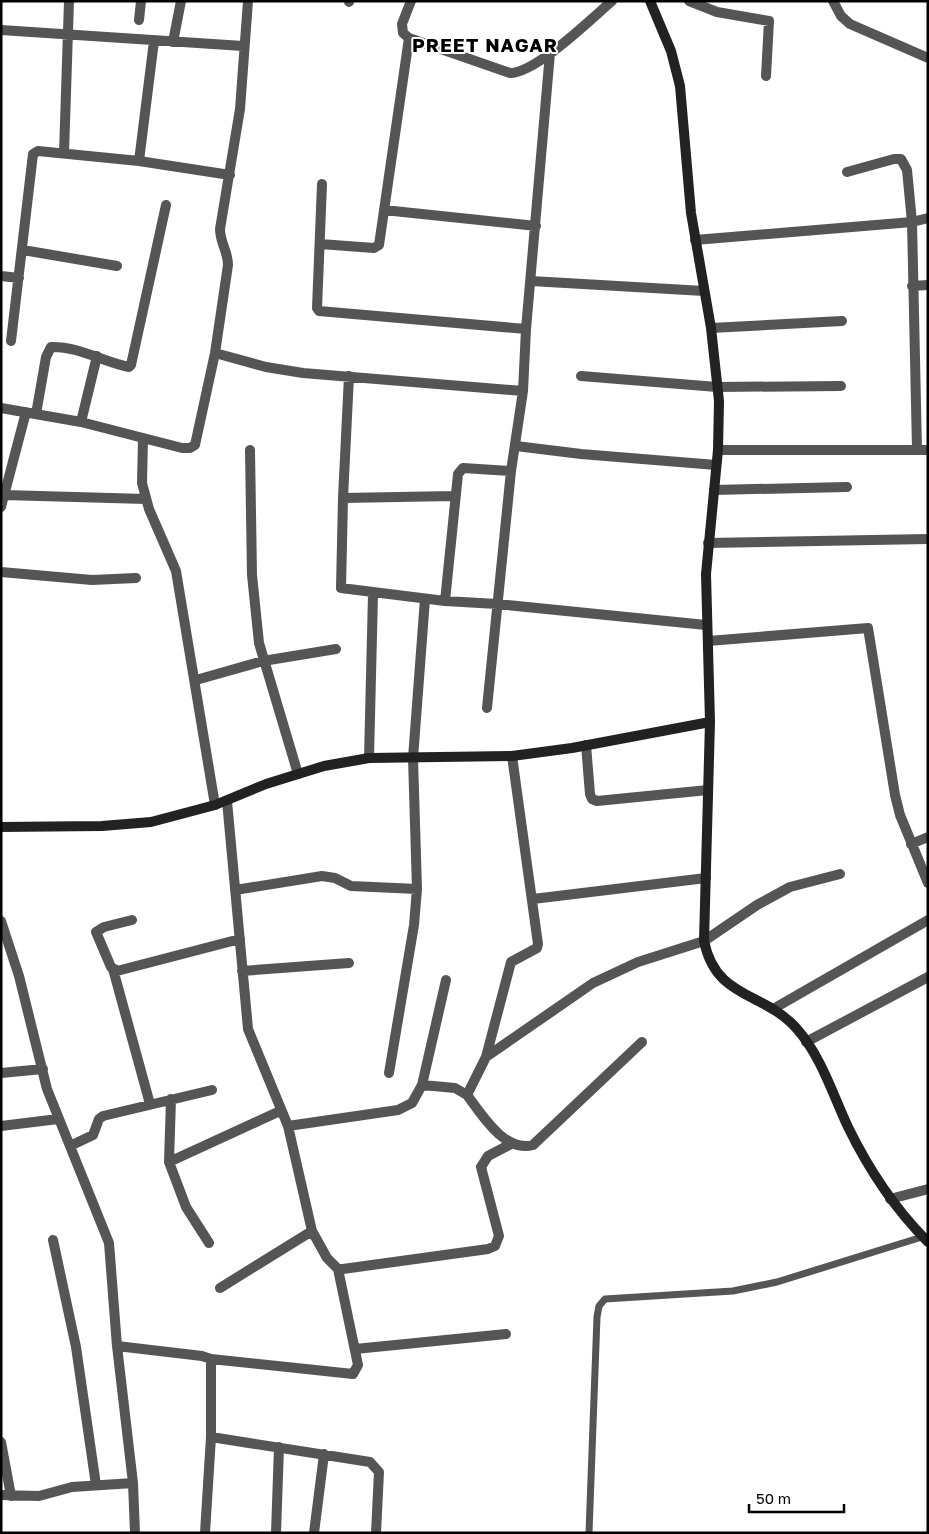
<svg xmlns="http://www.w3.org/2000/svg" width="929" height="1534" font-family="'Golos Text',sans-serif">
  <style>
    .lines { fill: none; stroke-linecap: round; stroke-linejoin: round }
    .lane { stroke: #555; stroke-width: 7 }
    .street { stroke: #555; stroke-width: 10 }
    .secondary { stroke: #222; stroke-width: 10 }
    .labels { text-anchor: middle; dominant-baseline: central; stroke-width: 4; stroke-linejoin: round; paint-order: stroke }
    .district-label { font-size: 19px; font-weight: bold; letter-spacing: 1px; fill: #000; stroke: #fff }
  </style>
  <rect width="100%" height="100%" fill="#fff"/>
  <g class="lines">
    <path class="lane" d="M589,1533L597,1317L599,1306L605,1299L733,1291L777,1282L922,1237"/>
    <path class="street" d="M411,1L402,24L403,33L409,38L510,73C536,73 591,19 612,1
      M689,1L717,12L769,21L766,76
      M833,1L841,16L850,24L928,58
      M349,2V1
      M139,20L141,1
      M1,30L243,46
      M173,42L181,1
      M64,153L69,1
      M139,161L154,41
      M847,172L894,159H901L907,170L912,222L917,449
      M322,184L317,308L319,311L526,329
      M384,210L536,226
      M695,240L912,222L928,218
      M320,244L374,248L379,245L409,38
      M23,250L117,266
      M1,276L19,278
      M531,281L704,291
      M912,286L928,285
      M711,328L842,321
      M11,341L33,154L38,151L139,161L230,175
      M215,353L266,367L303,373L523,391
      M349,376L343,498L341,588L445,601L497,604L706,625
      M581,376L717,387L841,386
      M1,408L81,422L182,448H190L195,445L215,353L228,265C228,251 220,243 220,229L240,109L248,1
      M36,414L46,357L51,347C78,346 103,362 129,367L131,365L166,205
      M81,422L97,356
      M143,439L142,483L149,509L176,571L215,805
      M516,446L581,454L716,465
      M250,450L252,575L259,643L298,774
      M718,450H928
      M714,490L847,487
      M4,495L146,499
      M343,498L454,496
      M1,507L26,412
      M708,543L928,539
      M1,572L92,580L136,578
      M445,601L458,474L463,468L511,471
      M708,641L868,628L895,795L900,815L928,883
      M196,680L263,661L336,649
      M487,708L511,471L523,391L526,329L550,53
      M586,745L590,794L592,799L597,801L708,790
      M512,756L538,944L537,948L511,962L486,1057L467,1095C482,1115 505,1153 533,1145L642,1042
      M369,758L373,594
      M227,801L248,1029L288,1126L312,1231L327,1258L338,1269H343L488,1249L495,1246L499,1236L481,1167L488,1156L511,1144
      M911,844L928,837
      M235,890L322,876L335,878L351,886L417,889
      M533,899L706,878
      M132,920L104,927L96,932L111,967L117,971L240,939
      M1,921L19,976L47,1089L109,1243L117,1346L133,1483L135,1533
      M113,969L150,1104
      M242,971L349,963
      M773,1009L928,920
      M806,1042L928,977
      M486,1057L593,983L638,962L704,941L757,905L790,887L840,874
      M1,1073L43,1069
      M389,1073L414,925L417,889L413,758L425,599
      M422,1085L446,980
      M171,1099L169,1162L186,1207L209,1243
      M1,1126L58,1119
      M288,1126L398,1110L412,1103L422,1085L455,1088L467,1095
      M70,1146L93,1135L99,1119L103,1116L212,1090
      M169,1162L280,1111
      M890,1199L928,1189
      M53,1240L76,1347L96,1485
      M220,1288L312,1231
      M117,1346L202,1356L211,1359L353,1374L358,1365L338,1269
      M355,1349L506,1334
      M211,1437L370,1462L379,1472L376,1533
      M1,1442L11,1496
      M1,1495L39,1496L72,1487L133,1483
      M205,1533L211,1437V1359
      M276,1533L279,1447
      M314,1533L324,1454"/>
    <path class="secondary" d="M650,1L671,51L680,86L691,213L711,328L719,401L718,450L706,574L710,722L704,941C716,1000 764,991 797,1029C821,1056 833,1095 848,1127C869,1170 894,1208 928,1242
      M1,827L102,826L151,822L215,805L266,784L324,766L369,758L512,756L572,748L710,722"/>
  </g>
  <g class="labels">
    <g class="district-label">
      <text x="485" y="44">PREET NAGAR</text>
    </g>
  </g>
  <rect width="929" height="1534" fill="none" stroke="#000000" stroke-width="5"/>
  <path d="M749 1504v8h95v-8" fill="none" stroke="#000000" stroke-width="2.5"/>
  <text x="756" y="1504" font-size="15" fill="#000000" stroke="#ffffff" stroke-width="4" paint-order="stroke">50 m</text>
</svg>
